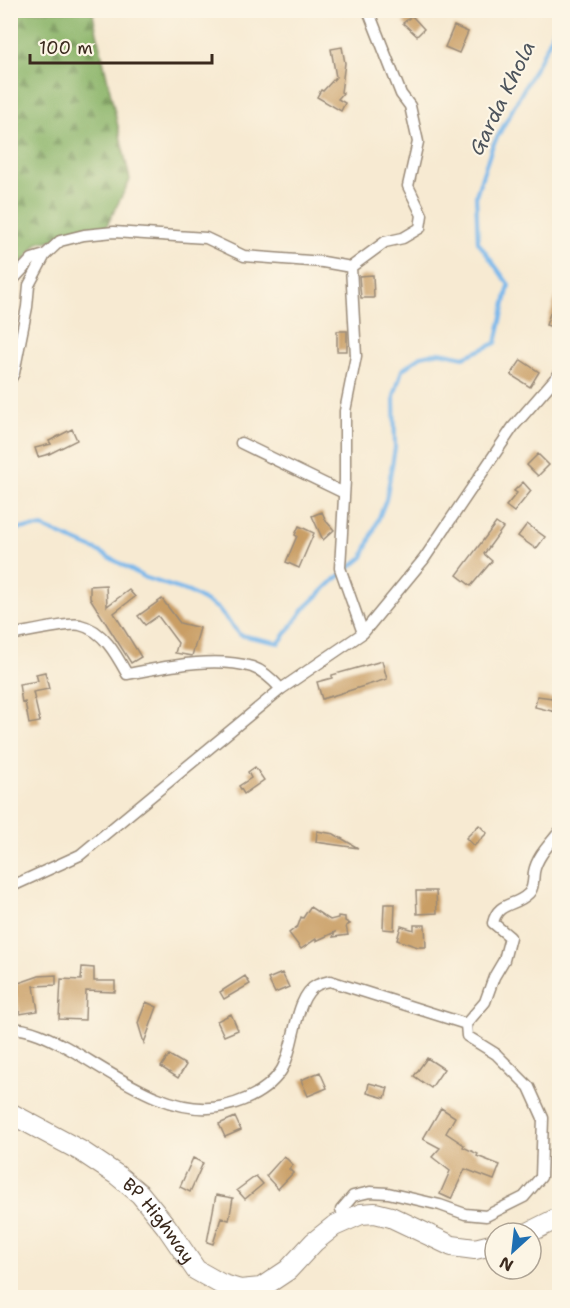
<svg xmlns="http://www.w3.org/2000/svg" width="570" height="1308" font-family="'Shantell Sans',sans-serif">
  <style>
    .forest { fill: url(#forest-firs); stroke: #647045; stroke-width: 1.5 }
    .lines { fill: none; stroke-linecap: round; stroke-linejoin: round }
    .stream { stroke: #78b7eb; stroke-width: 4 }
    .building { fill: #c99e65 }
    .street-casing { stroke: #998a78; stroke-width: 13 }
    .highway-casing { stroke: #998a78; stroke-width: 22 }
    .street { stroke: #fff; stroke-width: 10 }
    .highway { stroke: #fff; stroke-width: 20 }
    .labels { text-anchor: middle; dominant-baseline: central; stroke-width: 4.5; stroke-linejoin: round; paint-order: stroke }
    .street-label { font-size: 18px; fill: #3b2a1e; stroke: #fcf5e5 }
    .water-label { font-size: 20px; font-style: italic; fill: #4d545c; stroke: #fcf5e5 }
  </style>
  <defs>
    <pattern id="forest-firs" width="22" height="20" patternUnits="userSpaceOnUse" patternTransform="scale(1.5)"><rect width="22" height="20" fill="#8db66c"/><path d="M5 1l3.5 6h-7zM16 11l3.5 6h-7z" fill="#749458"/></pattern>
  </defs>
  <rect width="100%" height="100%" fill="#fcf5e5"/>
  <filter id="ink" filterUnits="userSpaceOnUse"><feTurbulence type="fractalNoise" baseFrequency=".0167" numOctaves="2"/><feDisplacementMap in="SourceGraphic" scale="12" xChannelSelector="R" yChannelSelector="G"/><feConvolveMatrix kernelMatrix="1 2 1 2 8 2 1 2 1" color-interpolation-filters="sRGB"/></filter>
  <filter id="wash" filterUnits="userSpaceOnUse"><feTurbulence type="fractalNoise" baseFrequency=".008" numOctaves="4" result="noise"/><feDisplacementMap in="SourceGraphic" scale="24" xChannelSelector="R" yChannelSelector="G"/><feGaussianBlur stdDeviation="1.35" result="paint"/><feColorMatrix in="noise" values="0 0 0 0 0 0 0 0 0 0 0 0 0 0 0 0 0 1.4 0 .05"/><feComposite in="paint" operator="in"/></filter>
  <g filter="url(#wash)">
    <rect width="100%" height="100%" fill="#f7ead2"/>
    <path class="forest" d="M11,11H95L93,15L130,180L104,231L38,243L11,278Z"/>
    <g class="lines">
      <path class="stream" d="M10,529L42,527L96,550L146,578L189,592L217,608L240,635L279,643L304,609L332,582L363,557L386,500L395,448L394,396L402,370L421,356L440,352L464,357L496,343L509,285L478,242L476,195L492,147L548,44L560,15"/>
    </g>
    <g id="blocks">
      <path class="building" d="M412,16L424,29L417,36L403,23Z
        M454,26L468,32L459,53L445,47Z
        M342,47L345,63L341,92L343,93L338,99L345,103L341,111L317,97L321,90L323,91L336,77L331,49Z
        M373,275L374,298H361L359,276Z
        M558,291H560V329L546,325Z
        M337,331H347V351H337Z
        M521,360L539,372L530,387L511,375Z
        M72,429L77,440L49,454L38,457L35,448L51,444L49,441Z
        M538,454L549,465L538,476L527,465Z
        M523,482L531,491L514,512L506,506L517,493L514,491Z
        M322,512L326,521L334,530L323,540L312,516Z
        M496,523L503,528L484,554L492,561L471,586L457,575Z
        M527,524L545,537L536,549L518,536Z
        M299,526L314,533L299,568L286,562L297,536L295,535Z
        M106,585L107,606L129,590L135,597L114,613L141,657L131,663L90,598V586Z
        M162,599L180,623L200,628L192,656L175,653L178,643L158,616L145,625L138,616Z
        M382,661L387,679L322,699L317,682L332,678V675Z
        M45,672L49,689L33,692L40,722L29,724L25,702L22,703L19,684L38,681L36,674Z
        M537,696L560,699V713L535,707Z
        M255,767L264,780L244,794L239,786L251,778L248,772Z
        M479,825L487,833L474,846L466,838Z
        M317,831L334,834L358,848L316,842Z
        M416,891H436L437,913L417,914Z
        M384,904H395L394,930L383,929Z
        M310,907L330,920L338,918V916L345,917V921L350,924L346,926L348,935L333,937L335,932L316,941V939L301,949L289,933L298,926L301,917L303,918Z
        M414,925H425L426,947H418L397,940L401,926L414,930Z
        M82,967L94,968V981H115V992L86,991L85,1020L59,1019L61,979L81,980Z
        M282,973L289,987L275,993L268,979Z
        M56,975V985L34,986L38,1011L20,1014L16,996L10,998V986L39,976Z
        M245,976L250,984L224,999L220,992Z
        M146,1002L157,1007L144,1043L138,1023Z
        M231,1014L238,1030L224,1036L217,1021Z
        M169,1055L186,1065L178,1078L161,1067Z
        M427,1058L444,1069L431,1088L414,1076Z
        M320,1072L327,1088L308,1096L301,1080Z
        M369,1083L388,1088L385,1098L367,1093Z
        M441,1108L455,1117L446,1133L464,1145L463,1147L478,1154L477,1156L500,1165L494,1180L465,1169L451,1199L440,1194L450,1171L432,1157L440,1148L423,1139Z
        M235,1117L241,1130L225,1137L219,1124Z
        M284,1156L293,1165L289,1169L293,1173L278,1189L266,1176Z
        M193,1158L203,1163L190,1192L180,1187Z
        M256,1176L263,1184L245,1199L237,1190Z
        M216,1195L233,1198L229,1220L221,1218L213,1244L207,1242Z"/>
    </g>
  </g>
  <g filter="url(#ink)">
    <use href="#blocks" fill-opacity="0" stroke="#998a78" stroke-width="1.5"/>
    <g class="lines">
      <g class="street-casing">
        <path id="street" d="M368,10L401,94L410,106L418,142L408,186L422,215L420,228L403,238L385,242L351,267L356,356L345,411V480L340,568L363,633L424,559L513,427L560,373
          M10,283L32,259L45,255
          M10,380L14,373L27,307L29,285L45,255L60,241L84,235L114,232L206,238L244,256L323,262L351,267
          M241,443L344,493
          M10,635C23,633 71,622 80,625C103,630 116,654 127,674C166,667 213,656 252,667C264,671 273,680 281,689
          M10,887L80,855L281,689L363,633
          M466,1024L485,1002L494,977L504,960L510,937L493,923C498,901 515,907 528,894C534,889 533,879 534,872C537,856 550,844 560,831
          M10,1028C30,1028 49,1038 66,1047C111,1072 170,1119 224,1106C246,1101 268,1090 281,1071C295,1050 294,996 317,985C321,983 326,982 330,981L466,1024L467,1036L496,1054L529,1087L543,1118L541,1177L524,1197L486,1216L465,1214L440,1205L388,1193L370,1192L353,1196L341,1210L348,1218"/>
      </g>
      <g class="highway-casing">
        <g id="highway">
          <path id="s1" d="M10,1113L81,1151L117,1175L140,1194L166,1226L196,1270L221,1284L240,1290L261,1288L288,1270L314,1242L334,1226L361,1214L375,1213L391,1217L452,1246L475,1249L495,1244"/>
          <path d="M528,1233L560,1217"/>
        </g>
      </g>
      <use href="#street" class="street"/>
      <use href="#highway" class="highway"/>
    </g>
  </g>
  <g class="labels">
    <g class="street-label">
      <text stroke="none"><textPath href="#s1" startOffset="186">BP Highway</textPath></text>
    </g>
    <g class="water-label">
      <text transform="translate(502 98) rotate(-64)">Garda Khola</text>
    </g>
  </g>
  <rect width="570" height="1308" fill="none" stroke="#fcf5e5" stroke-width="36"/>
  <g transform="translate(513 1251) rotate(207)"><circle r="28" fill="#fcf5e5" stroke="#afa495" stroke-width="1.5"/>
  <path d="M0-4.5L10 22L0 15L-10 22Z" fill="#1f6fb2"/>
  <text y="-9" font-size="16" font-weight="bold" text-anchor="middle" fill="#3b2a1e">N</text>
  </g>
  <path d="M30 54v9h182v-9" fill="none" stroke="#3b2a1e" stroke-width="3"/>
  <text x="39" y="54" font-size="18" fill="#3b2a1e" stroke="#fcf5e5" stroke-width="4.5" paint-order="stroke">100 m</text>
</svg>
